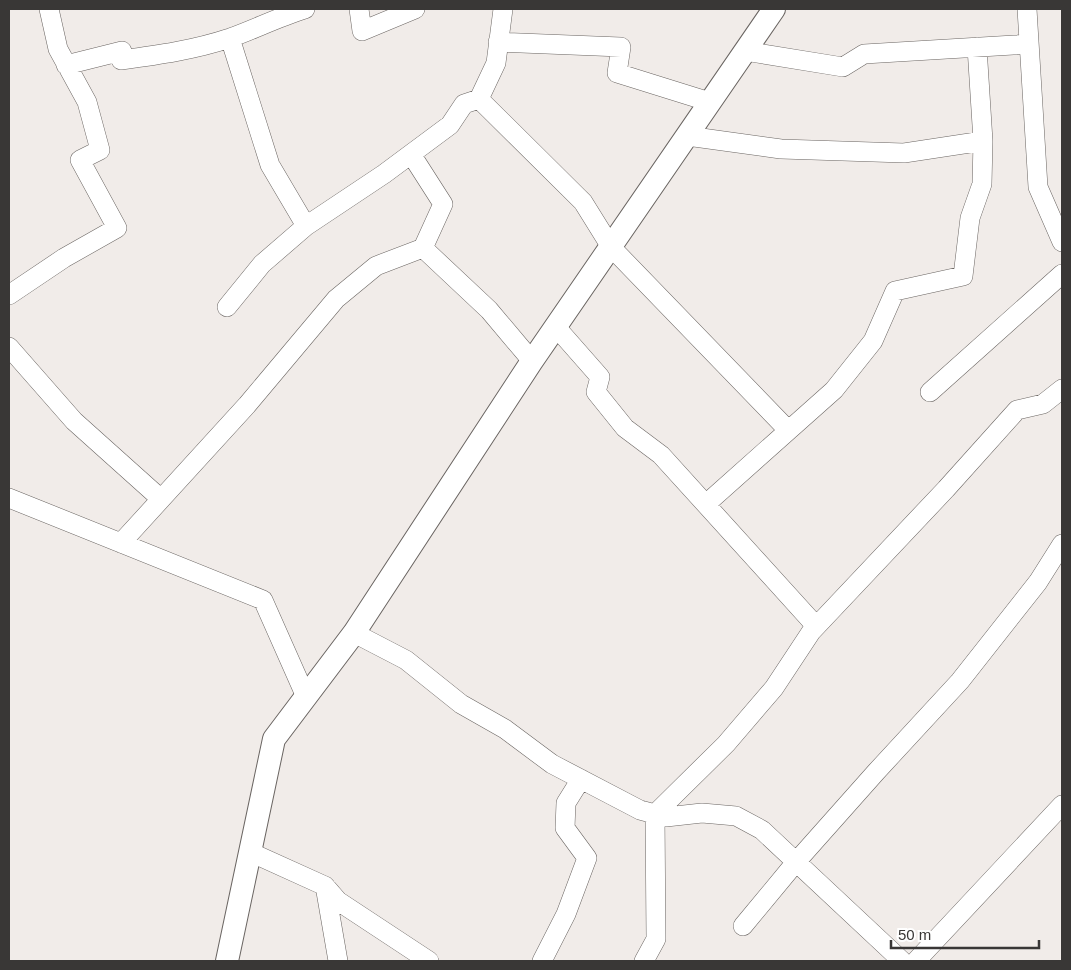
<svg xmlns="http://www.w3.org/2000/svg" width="1071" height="970" font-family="Helvetica,sans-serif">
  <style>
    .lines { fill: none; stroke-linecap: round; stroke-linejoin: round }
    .minor-casing { stroke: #6a6562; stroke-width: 20 }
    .tertiary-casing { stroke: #6a6562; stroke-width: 24 }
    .minor { stroke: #fff; stroke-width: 19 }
    .tertiary { stroke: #fff; stroke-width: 22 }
  </style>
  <rect width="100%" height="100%" fill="#f1ece9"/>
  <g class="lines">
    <g class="minor-casing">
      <path id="minor" d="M359,9L362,31L415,9
        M503,9L496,63L479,99L583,202L611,247L788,430
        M1027,9L1038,187L1062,242
        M230,38L270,165L306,226
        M498,42L621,47L617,73L710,102
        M745,51L843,67L864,54L1029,44
        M66,65L122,51L121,60C158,55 194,50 230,38C255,29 279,17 305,9
        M687,136L781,149L904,153L983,141
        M411,154L443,204L423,248L489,310L532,361
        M9,295L64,258L117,228L80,160L100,150L87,102L58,49L49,9
        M227,307L262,264L306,226L384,174L450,125L464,104L479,99
        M556,327L600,377L596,392L625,428L661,455L816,626
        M9,347L74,421L161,499
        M930,392L1062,274
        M9,498L263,600L306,697
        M706,504L834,390L873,341L895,291L963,276L970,218L982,184L983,141L977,47
        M121,543L247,405L336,299L376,266L423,248
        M354,633L406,660L461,704L505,729L552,764L640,810L666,817L702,813L736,816L762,830L902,961
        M250,852L325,886L338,901L429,961
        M325,886L338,961
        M743,926L796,862L876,772L960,681L1038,582L1062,544
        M542,961L566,914L587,858L565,828L566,803L581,779
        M644,961L656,939L655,814L726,744L774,688L811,632L946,489L1017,410L1043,404L1062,389
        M916,961L1062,805"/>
    </g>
    <g class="tertiary-casing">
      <path id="tertiary" d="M227,961L274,739L354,633L532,361L774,9"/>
    </g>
    <use href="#minor" class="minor"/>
    <use href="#tertiary" class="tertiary"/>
  </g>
  <rect width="1071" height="970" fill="none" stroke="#393736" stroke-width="20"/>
  <path d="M891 940v8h148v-8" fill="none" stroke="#393736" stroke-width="2.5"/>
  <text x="898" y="940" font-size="15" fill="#393736" stroke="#ffffff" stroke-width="4" paint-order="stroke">50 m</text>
</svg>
